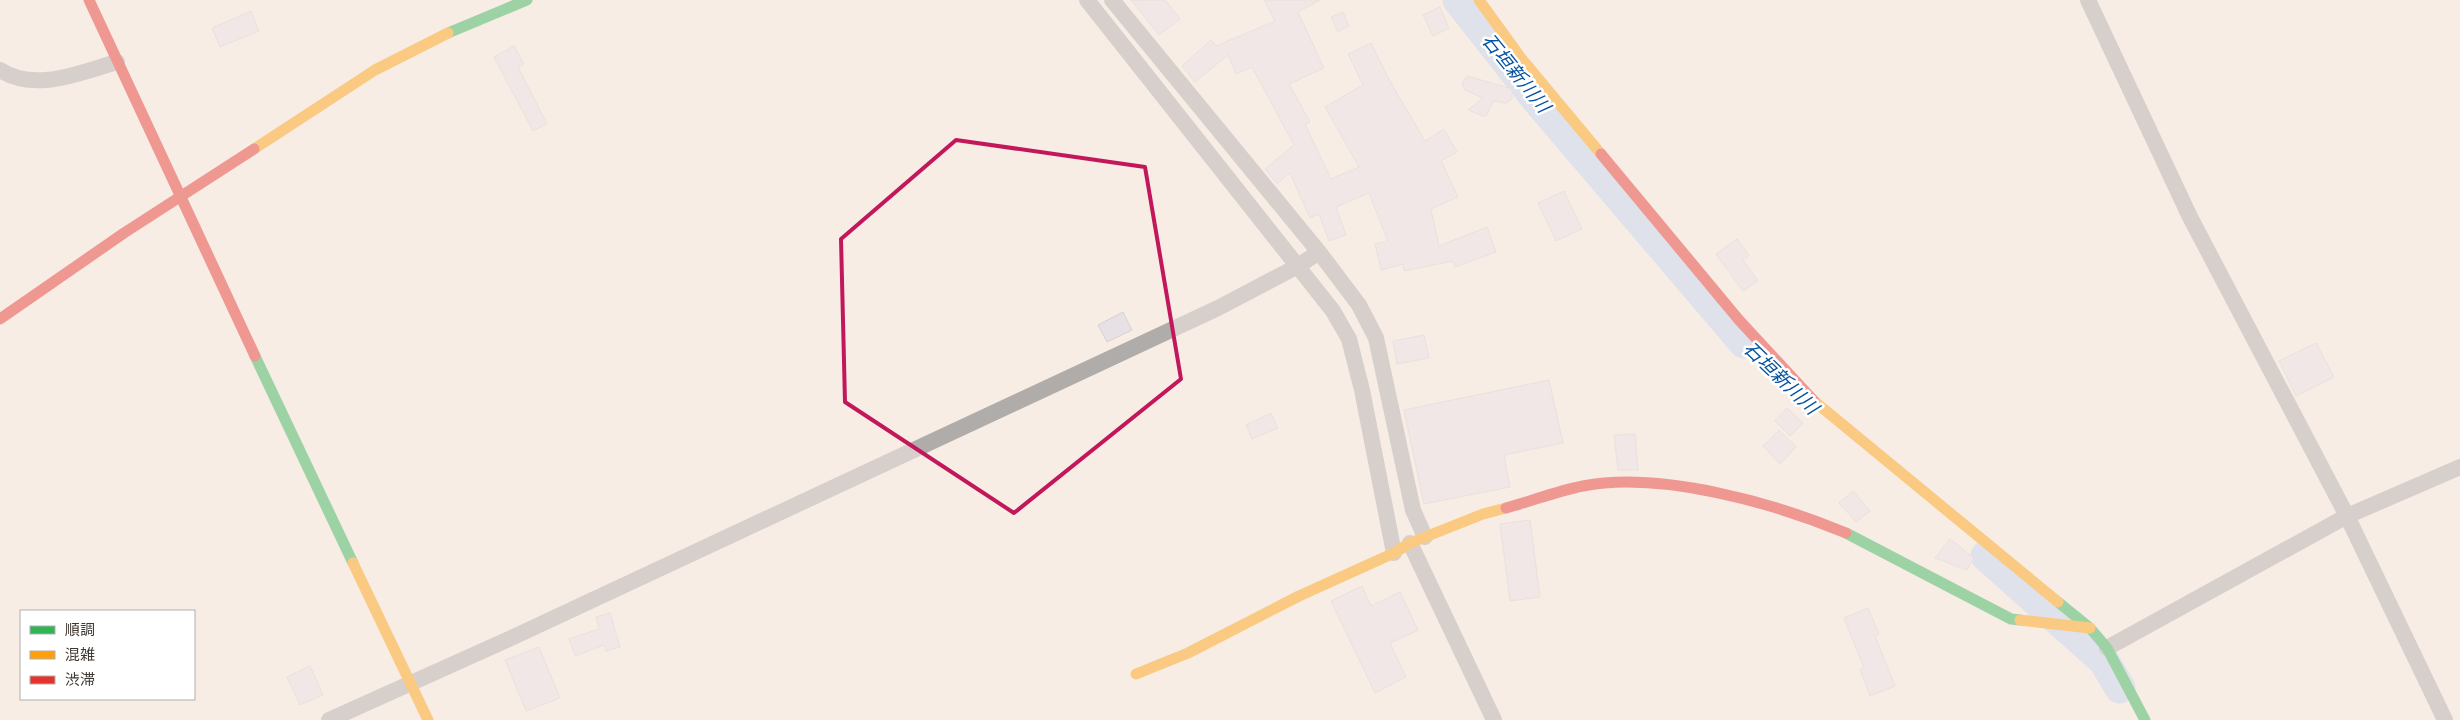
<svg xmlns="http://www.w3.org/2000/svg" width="2460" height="720" font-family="'Work Sans','Noto Sans JP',sans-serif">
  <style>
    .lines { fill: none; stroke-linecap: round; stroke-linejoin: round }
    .river { stroke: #c0d4ef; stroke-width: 31 }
    .building { fill: #e7e1e6; stroke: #d7d2d2 }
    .street { stroke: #b0acaa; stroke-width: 16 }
    .fast { stroke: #30b455; stroke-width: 11 }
    .slow { stroke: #ff9f0a; stroke-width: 11 }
    .jam { stroke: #e5322d; stroke-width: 11 }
    .marked { fill: none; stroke: #c2185b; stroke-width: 4; stroke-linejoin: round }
    .labels { text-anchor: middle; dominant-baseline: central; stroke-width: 5; stroke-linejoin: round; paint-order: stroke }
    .water-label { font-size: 19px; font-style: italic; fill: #0452a0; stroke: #fff }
  </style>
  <rect width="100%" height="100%" fill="#f7ede5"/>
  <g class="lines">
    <path class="river" d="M1458,0L1536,99L1744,343
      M1986,556L2104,661L2120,688"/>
  </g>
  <path class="building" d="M1131,0H1165L1180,19L1159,35Z
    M1264,0H1320L1298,12L1324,68L1289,84L1310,122L1305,124L1331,179L1359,167L1325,107L1363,85L1348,54L1371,43L1391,83L1425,141L1444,129L1457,152L1441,161L1458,197L1431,209L1439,246L1487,227L1496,252L1455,267L1453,261L1404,271L1403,264L1381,270L1375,244L1388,241L1369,193L1336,207L1346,235L1329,241L1319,214L1310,218L1290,173L1277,184L1265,169L1294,145L1252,67L1236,74L1228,55L1195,82L1182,66L1211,40L1216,46L1275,21Z
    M1440,7L1449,28L1433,36L1423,15Z
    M251,11L259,31L220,47L212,28Z
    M1343,12L1349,26L1338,32L1331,17Z
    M514,46L524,64L518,67L547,124L533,131L494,57Z
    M1467,76L1509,88L1512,91V99L1506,103L1494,101L1486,116H1483L1468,110L1483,98L1465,90L1462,83Z
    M1564,191L1582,229L1556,241L1538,203Z
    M1737,239L1749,255L1743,260L1758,281L1743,291L1716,254Z
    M1123,312L1132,330L1107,342L1098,325Z
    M1424,335L1429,358L1397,364L1393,341Z
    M2316,343L2334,377L2296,396L2279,361Z
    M1549,380L1563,443L1504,455L1510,487L1424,504L1404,410Z
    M1787,408L1803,423L1790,436L1775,421Z
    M1271,413L1278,428L1252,439L1246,425Z
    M1779,430L1796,447L1780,464L1763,446Z
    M1635,434L1638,470H1618L1614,435Z
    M1853,491L1870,511L1856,522L1839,503Z
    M1530,520L1540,597L1510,601L1500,524Z
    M1950,539L1974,558L1967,570L1935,558Z
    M1362,586L1371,606L1400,592L1418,630L1390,643L1406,677L1375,693L1331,601Z
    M1868,608L1879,634L1875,636L1895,686L1870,696L1860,669L1864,668L1844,618Z
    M610,613L620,647L606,651L604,645L575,656L569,639L599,629L596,617Z
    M539,647L560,698L526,711L505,660Z
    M310,666L323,695L300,705L287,677Z"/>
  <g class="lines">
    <path class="street" d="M1087,0L1333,311L1349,339L1362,390L1394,553
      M1112,0L1319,252L1359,305L1376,338L1413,510L1425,537
      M2088,0L2190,217L2347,516L2445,720
      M0,70C35,93 81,72 117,62
      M1410,543L1494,720
      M2107,648L2347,516L2460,467
      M329,720L509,639L1218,308L1298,266L1319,252"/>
    <path class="fast" d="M448,33L527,0
      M255,356L353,563
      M1846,533L2011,619L2020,620
      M2058,602L2090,628L2107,648L2145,720"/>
    <path class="slow" d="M1479,0L1521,58L1601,154
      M254,149L375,70L448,33
      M1814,401L2058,602
      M353,563L428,720
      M2020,620L2090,628
      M1136,674L1188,653L1299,596L1394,553L1410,543L1483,514L1506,508"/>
    <path class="jam" d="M89,0L255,356
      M1601,154L1739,320L1814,401
      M0,319L124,233L254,149
      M1506,508C1532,501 1557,491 1583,486C1661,471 1774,503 1846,533"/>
  </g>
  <path d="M0 0H2460V720H0ZM956,140L1145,167L1181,379L1014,513L845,402L841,239Z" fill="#f7ede5" fill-opacity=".55" fill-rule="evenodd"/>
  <path class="marked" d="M956,140L1145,167L1181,379L1014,513L845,402L841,239Z"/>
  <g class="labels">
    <g class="water-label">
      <text transform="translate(1516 73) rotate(51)">石垣新川川</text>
      <text transform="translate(1781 378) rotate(44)">石垣新川川</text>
    </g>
  </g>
  <rect x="20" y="610" width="175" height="90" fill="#ffffff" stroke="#b2afad"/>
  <rect x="30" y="626" width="25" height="8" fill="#30b455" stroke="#b2afad"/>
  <text x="65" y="635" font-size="15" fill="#3e3732">順調</text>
  <rect x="30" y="651" width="25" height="8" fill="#ff9f0a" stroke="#b2afad"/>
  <text x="65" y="660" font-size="15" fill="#3e3732">混雑</text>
  <rect x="30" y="676" width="25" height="8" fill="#e5322d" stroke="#b2afad"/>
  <text x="65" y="685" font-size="15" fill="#3e3732">渋滞</text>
</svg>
